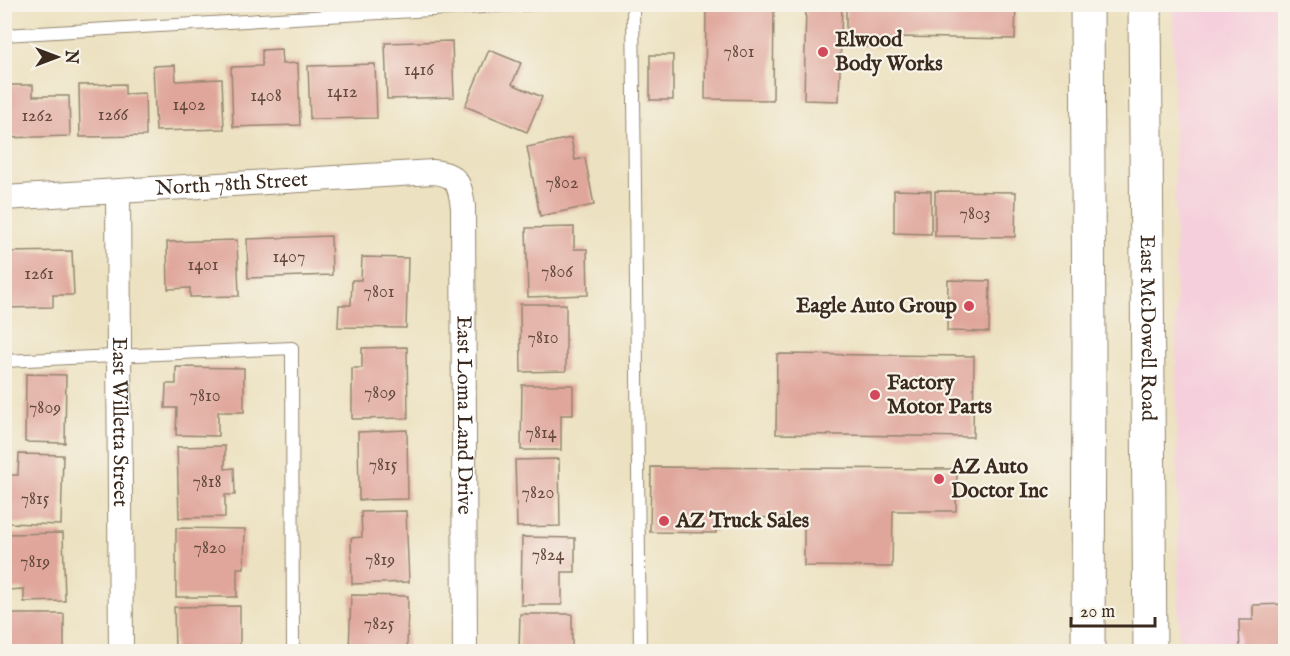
<svg xmlns="http://www.w3.org/2000/svg" width="1290" height="656" font-family="'IM FELL English',serif">
  <style>
    .built { fill: #f5cfdc }
    .building { fill: #e0a69b }
    .lines { fill: none; stroke-linecap: round; stroke-linejoin: round }
    .lane-casing { stroke: #94866f; stroke-width: 14 }
    .street-casing { stroke: #94866f; stroke-width: 26 }
    .primary-casing { stroke: #94866f; stroke-width: 35 }
    .lane { stroke: #fff; stroke-width: 12 }
    .street { stroke: #fff; stroke-width: 24 }
    .primary { stroke: #fff; stroke-width: 33 }
    .poi-dot { fill: #d1495b; stroke: #f7f3e8; stroke-width: 2 }
    .labels { text-anchor: middle; dominant-baseline: central; stroke-width: 4.5; stroke-linejoin: round; paint-order: stroke }
    .number-label { font-size: 18px; fill: #64493d }
    .poi-label { font-size: 21px; font-weight: bold; fill: #3b2a1e; stroke: #f7f3e8; text-anchor: start }
    .street-label { font-size: 21px; fill: #3b2a1e; stroke: #f7f3e8 }
  </style>
  <rect width="100%" height="100%" fill="#f7f3e8"/>
  <filter id="ink" filterUnits="userSpaceOnUse"><feTurbulence type="fractalNoise" baseFrequency=".0167" numOctaves="2"/><feDisplacementMap in="SourceGraphic" scale="12" xChannelSelector="R" yChannelSelector="G"/><feConvolveMatrix kernelMatrix="1 2 1 2 8 2 1 2 1" color-interpolation-filters="sRGB"/></filter>
  <filter id="wash" filterUnits="userSpaceOnUse"><feTurbulence type="fractalNoise" baseFrequency=".008" numOctaves="4" result="noise"/><feDisplacementMap in="SourceGraphic" scale="24" xChannelSelector="R" yChannelSelector="G"/><feGaussianBlur stdDeviation="1.35" result="paint"/><feColorMatrix in="noise" values="0 0 0 0 0 0 0 0 0 0 0 0 0 0 0 0 0 1.4 0 .05"/><feComposite in="paint" operator="in"/></filter>
  <g filter="url(#wash)">
    <rect width="100%" height="100%" fill="#ece1c0"/>
    <path class="built" d="M1173,5H1285V651H1179Z"/>
    <g id="blocks">
      <path class="building" d="M706,4H774L773,100L705,99Z
        M806,4H842L839,101L804,100Z
        M846,4H1016L1015,39L899,37L898,47L846,46Z
        M452,41L454,97L387,99L385,43Z
        M281,49L282,64L298,63L300,125L233,127L231,67L262,66V50Z
        M489,50L521,63L512,84L542,97L527,132L465,106Z
        M650,55H673V100H650Z
        M375,64L377,118L310,119L308,66Z
        M175,65L176,81L222,79L224,129L156,131L153,66Z
        M125,84V94L145,93L146,136L80,137L79,85Z
        M4,85H33V96H69L70,136L4,138Z
        M571,138L575,160L585,158L594,205L540,216L527,147Z
        M894,190L931,191V234L894,233Z
        M935,191L1016,192L1015,237L935,236Z
        M574,227V249H587L588,295L528,297L526,228Z
        M331,236L332,275L248,278L247,239Z
        M237,240L239,296L190,297V288L168,289L167,242Z
        M72,251L74,295H53V307L4,308V252Z
        M362,257L408,258L406,328L338,327L339,305H351L352,280H361Z
        M948,280L990,281L989,332L947,331Z
        M520,304H566V371L521,372Z
        M407,347L408,418L352,419V368H362V348Z
        M777,354L974,356L973,437L776,434Z
        M176,367L244,368V412H218V436L176,435L177,408H165L166,384H176Z
        M26,374L66,375L65,443L25,442Z
        M522,385H573V415H561V450H521Z
        M407,430L408,499L359,500L358,432Z
        M225,446V469L234,468L235,495H225V517L179,518L177,447Z
        M19,454L63,455L61,525L8,523L10,475H18Z
        M559,459L560,526L517,527L515,460Z
        M651,467L957,469L956,511H893L892,567L804,566V518L716,517V533L650,532Z
        M406,511L409,582L352,584L351,538L362,537L361,512Z
        M176,528L245,529L244,568H237V597H176Z
        M63,533L65,601L24,602V589L6,590L4,534Z
        M522,537L575,538V572H562V605H521Z
        M351,595L408,596L407,652H349Z
        M1286,604V652H1240L1239,620H1253V605Z
        M240,606V652H175L174,607Z
        M9,614H64V652H9Z
        M520,614H572V652H519Z"/>
    </g>
  </g>
  <g filter="url(#ink)">
    <use href="#blocks" fill-opacity="0" stroke="#94866f" stroke-width="1.5"/>
    <g class="lines">
      <g class="lane-casing">
        <path id="lane" d="M633,4L640,652
          M4,35L536,4
          M4,361L292,348L293,652"/>
      </g>
      <g class="street-casing">
        <g id="street">
          <path id="s1" d="M118,192L121,652"/>
          <path id="s2" d="M4,198L433,172C458,174 460,185 463,207L465,652"/>
        </g>
      </g>
      <g class="primary-casing">
        <g id="primary">
          <path d="M1087,4L1089,349L1088,652"/>
          <path id="s3" d="M1145,4L1150,652"/>
        </g>
      </g>
      <use href="#lane" class="lane"/>
      <use href="#street" class="street"/>
      <use href="#primary" class="primary"/>
    </g>
  </g>
  <g class="poi-dot">
    <circle cx="823" cy="52" r="6"/>
    <circle cx="969" cy="306" r="6"/>
    <circle cx="875" cy="395" r="6"/>
    <circle cx="939" cy="479" r="6"/>
    <circle cx="664" cy="521" r="6"/>
  </g>
  <g class="labels">
    <g class="number-label">
      <text x="739" y="52">7801</text>
      <text x="419" y="70">1416</text>
      <text x="342" y="92">1412</text>
      <text x="266" y="96">1408</text>
      <text x="189" y="105">1402</text>
      <text x="113" y="115">1266</text>
      <text x="37" y="116">1262</text>
      <text x="562" y="183">7802</text>
      <text x="975" y="214">7803</text>
      <text x="289" y="257">1407</text>
      <text x="203" y="265">1401</text>
      <text x="557" y="272">7806</text>
      <text x="39" y="274">1261</text>
      <text x="379" y="292">7801</text>
      <text x="543" y="338">7810</text>
      <text x="380" y="393">7809</text>
      <text x="205" y="396">7810</text>
      <text x="45" y="408">7809</text>
      <text x="541" y="433">7814</text>
      <text x="383" y="465">7815</text>
      <text x="207" y="482">7818</text>
      <text x="538" y="493">7820</text>
      <text x="35" y="499">7815</text>
      <text x="210" y="548">7820</text>
      <text x="548" y="555">7824</text>
      <text x="380" y="560">7819</text>
      <text x="35" y="562">7819</text>
      <text x="379" y="624">7825</text>
    </g>
    <g class="poi-label">
      <text x="835" y="40">Elwood<tspan x="835" dy="24">Body Works</tspan></text>
      <text x="957" y="306" text-anchor="end">Eagle Auto Group</text>
      <text x="887" y="383">Factory<tspan x="887" dy="24">Motor Parts</tspan></text>
      <text x="951" y="467">AZ Auto<tspan x="951" dy="24">Doctor Inc</tspan></text>
      <text x="676" y="521">AZ Truck Sales</text>
    </g>
    <g class="street-label">
      <text stroke="none"><textPath href="#s2" startOffset="228">North 78th Street</textPath></text>
      <text stroke="none"><textPath href="#s3" startOffset="324">East McDowell Road</textPath></text>
      <text stroke="none"><textPath href="#s2" startOffset="690">East Loma Land Drive</textPath></text>
      <text stroke="none"><textPath href="#s1" startOffset="230">East Willetta Street</textPath></text>
    </g>
  </g>
  <rect width="1290" height="656" fill="none" stroke="#f7f3e8" stroke-width="24"/>
  <g transform="translate(57 57) rotate(90)" stroke="#f7f3e8" stroke-width="4.5" paint-order="stroke">
  <path d="M0-4.5L10 22L0 15L-10 22Z" fill="#3b2a1e"/>
  <text y="-9" font-size="16" font-weight="bold" text-anchor="middle" fill="#3b2a1e">N</text>
  </g>
  <path d="M1071 617v9h84v-9" fill="none" stroke="#3b2a1e" stroke-width="3"/>
  <text x="1080" y="617" font-size="18" fill="#3b2a1e" stroke="#f7f3e8" stroke-width="4.5" paint-order="stroke">20 m</text>
</svg>
